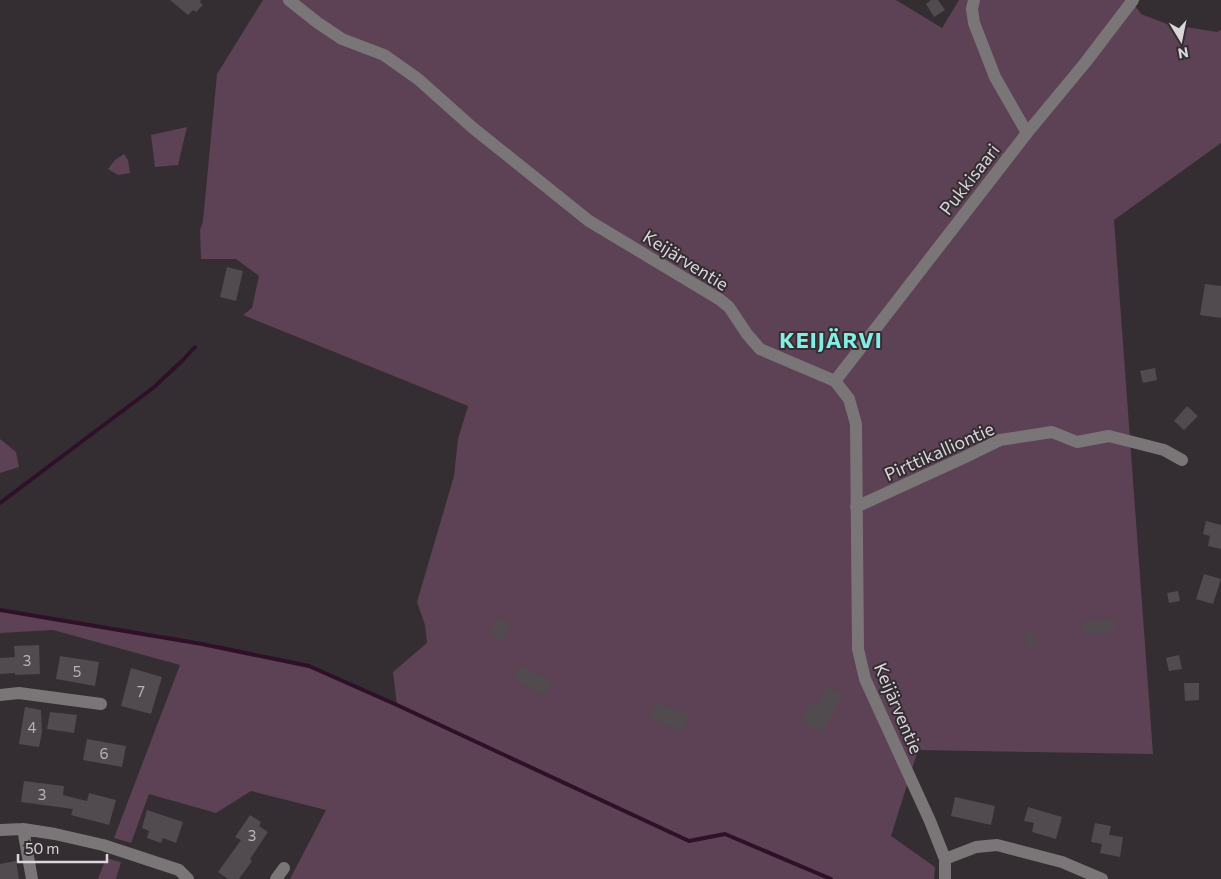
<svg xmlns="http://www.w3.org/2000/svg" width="1221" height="879" font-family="Commissioner,sans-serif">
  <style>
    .green { fill: #5d4155 }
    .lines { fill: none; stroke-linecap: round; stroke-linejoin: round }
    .stream { stroke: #301028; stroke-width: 4 }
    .building { fill: #514a4f }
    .minor { stroke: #7a7678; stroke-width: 12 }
    .labels { text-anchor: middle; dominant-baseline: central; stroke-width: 4; stroke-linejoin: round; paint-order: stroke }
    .number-label { font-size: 15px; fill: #b8b3b6 }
    .street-label { font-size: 18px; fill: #dad6d9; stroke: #342e32 }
    .district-label { font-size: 22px; font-weight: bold; letter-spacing: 1px; fill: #84eee4; stroke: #342e32 }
  </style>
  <rect width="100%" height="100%" fill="#342e32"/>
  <path class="green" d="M263,0H896L942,28L959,0H1131L1141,14L1167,24L1217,32L1221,30V143L1114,220L1153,754L918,750L891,836L935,867L934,879H290L326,810L251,791L216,813L149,794L131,843L114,838L180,665L53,630L0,633V610L202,644L309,666L397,705L393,672L427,643L425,625L417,602L454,476L458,439L468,406L243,315L252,308L259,276L236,259H201L200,230L203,221L217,74Z
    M187,127L178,165L155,167L151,135Z
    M124,154L128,160L130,173L118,175L108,169L115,160Z
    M0,439L16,452L19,467L0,473Z
    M106,858L121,862L116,879H98Z"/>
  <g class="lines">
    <path class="stream" d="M0,503L153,388L182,361L195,347
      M0,610L202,644L309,666L397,705L689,841L725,834L831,879"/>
  </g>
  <path class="building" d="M170,0H201L200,2L203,5L196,12L193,10L188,15Z
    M931,0H938L945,10L934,17L926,4Z
    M227,267L243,271L236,301L220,297Z
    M1205,284L1221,286V318L1200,315Z
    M1155,368L1157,380L1143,383L1140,371Z
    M1187,406L1198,416L1184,430L1174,421Z
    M1206,521L1221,525V549L1208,546L1210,536L1203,534Z
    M1204,574L1221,579L1213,604L1196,599Z
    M1178,591L1180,601L1169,603L1167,593Z
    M497,618L511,624L503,641L490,634Z
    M1114,619V632L1082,634L1081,621Z
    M1032,631L1039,644L1030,648L1024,635Z
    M39,645L40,674L15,675V673L0,674V658L15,657L14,646Z
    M1179,655L1182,669L1169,671L1166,658Z
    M60,656L99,662L95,686L56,679Z
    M521,665L553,682L545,696L514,679Z
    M131,668L162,677L151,714L121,706Z
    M1184,683H1199V700L1185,701Z
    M827,686L842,694L823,732L801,722L809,703L818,706Z
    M656,702L689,715L682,732L649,719Z
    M25,707L41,710L42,732L39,747L19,744Z
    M50,712L77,715L74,733L47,729Z
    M87,739L126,746L122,767L83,760Z
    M24,781L64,786L63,795L87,801L89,793L116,800L109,825L71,815L73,809L21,802Z
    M955,797L995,806L991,825L951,816Z
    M1028,807L1062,817L1056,839L1032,832L1034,823L1024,821Z
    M147,810L183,822L176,843L163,838L161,843L147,838L149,831L142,828Z
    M250,815L261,822L259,826L268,832L250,859L252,861L239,879H228L218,872L241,840L235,837Z
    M1095,823L1111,826L1109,835L1123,837L1120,857L1100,853L1102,844L1091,842Z
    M16,861L19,879H0V864Z"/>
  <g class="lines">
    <path class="minor" d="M289,0L318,23L342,39L384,55L418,79L473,128L589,221L719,299L729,307L747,334L760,349L835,381L849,399L856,424L858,649L865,679L930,821L945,859V879
      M974,0L972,9L974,23L995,77L1027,133
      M835,381L1027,133L1085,63L1133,0
      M856,507L963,458L1000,440L1052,432L1077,442L1109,436L1164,450L1182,460
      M0,695L19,693L101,704
      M23,829L32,879
      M0,830L23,829L55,834L103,845L179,870L188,879
      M945,859L976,847L997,845L1062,862L1102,879
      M276,879L284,868"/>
  </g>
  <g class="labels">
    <g class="number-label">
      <text x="27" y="660">3</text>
      <text x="77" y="671">5</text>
      <text x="141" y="691">7</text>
      <text x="32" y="727">4</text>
      <text x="104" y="753">6</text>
      <text x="42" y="794">3</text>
      <text x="252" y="835">3</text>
    </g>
    <g class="street-label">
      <text transform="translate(969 179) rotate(-52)">Pukkisaari</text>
      <text transform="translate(686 260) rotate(32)">Keijärventie</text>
      <text transform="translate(939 451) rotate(-24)">Pirttikalliontie</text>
      <text transform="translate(899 708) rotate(67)">Keijärventie</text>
    </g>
    <g class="district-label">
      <text x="831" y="339">KEIJÄRVI</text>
    </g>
  </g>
  <g transform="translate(1181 40) rotate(170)" stroke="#342e32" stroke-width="4" paint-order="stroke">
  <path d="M0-4L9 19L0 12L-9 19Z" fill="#dad6d9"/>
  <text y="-8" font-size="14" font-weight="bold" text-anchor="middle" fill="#dad6d9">N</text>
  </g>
  <path d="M18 854v8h89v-8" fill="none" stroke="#dad6d9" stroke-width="2.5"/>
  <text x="25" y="854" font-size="15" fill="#dad6d9" stroke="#342e32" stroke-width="4" paint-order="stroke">50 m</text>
</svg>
